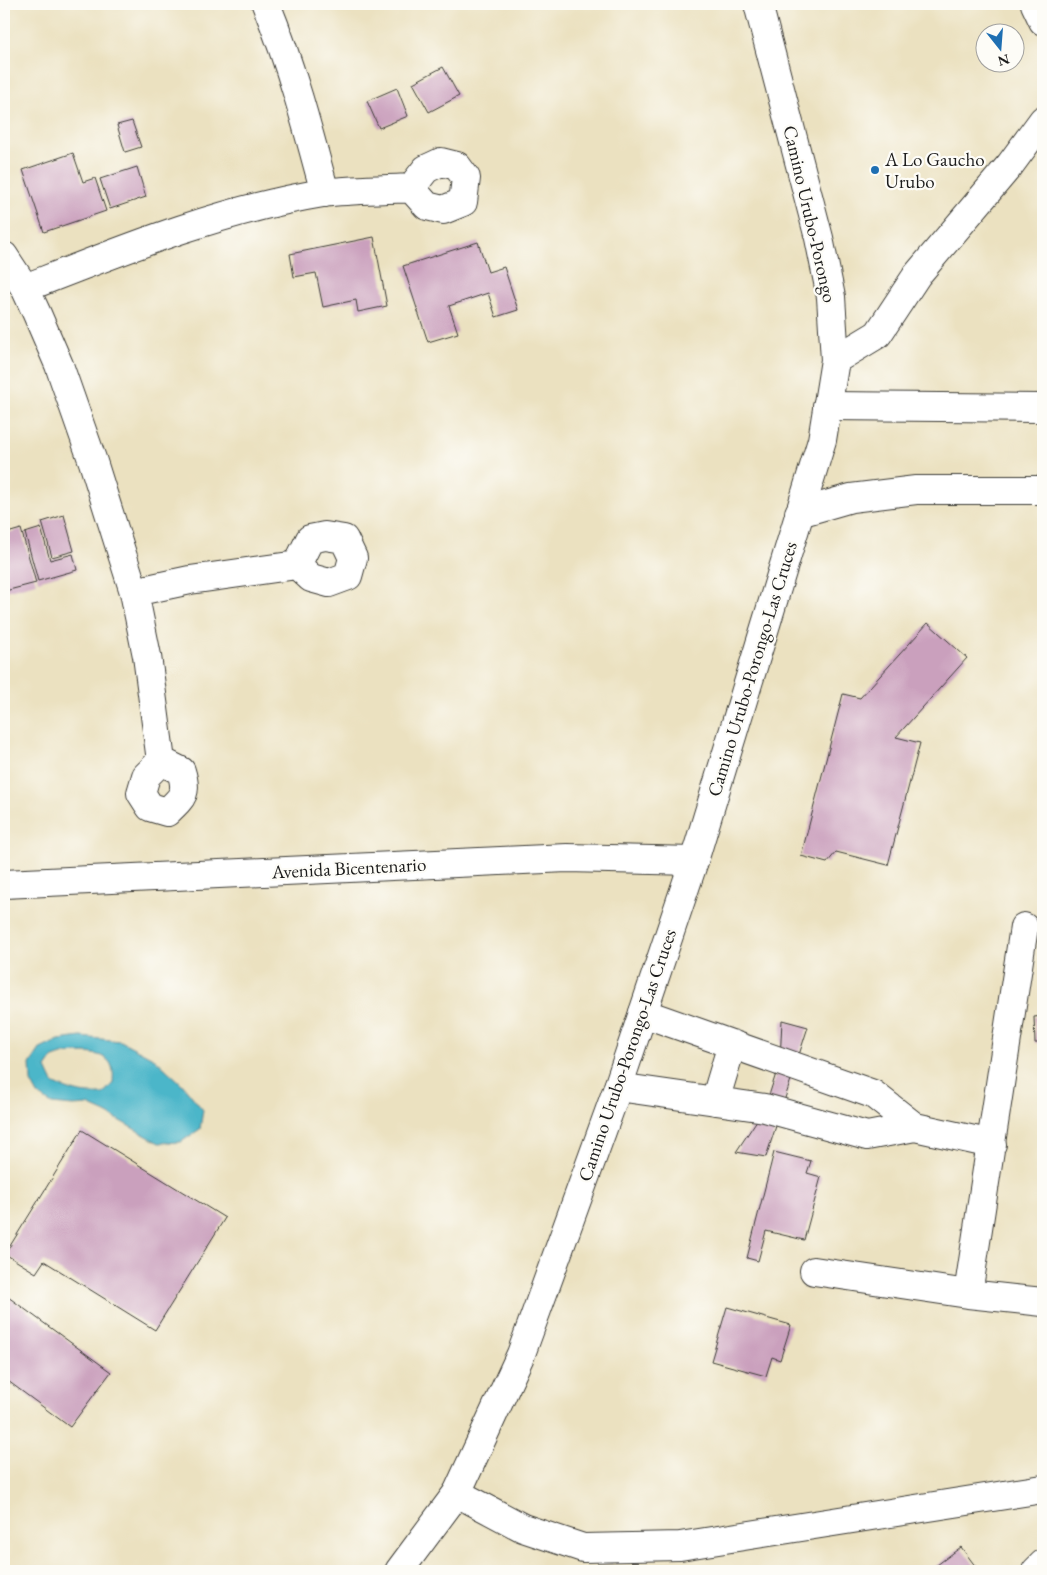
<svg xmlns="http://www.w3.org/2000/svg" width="1047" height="1575" font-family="'EB Garamond',serif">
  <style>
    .water { fill: #4cb6c9; stroke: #346972; fill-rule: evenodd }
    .building { fill: #caa0bd }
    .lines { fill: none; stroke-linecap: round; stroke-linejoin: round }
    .minor-casing { stroke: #3b3a35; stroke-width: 30 }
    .major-casing { stroke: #3b3a35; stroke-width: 30 }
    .minor { stroke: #fff; stroke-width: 28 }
    .major { stroke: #fff; stroke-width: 28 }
    .poi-dot { fill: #1f6fb2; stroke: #fdfcf7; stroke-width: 2 }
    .labels { text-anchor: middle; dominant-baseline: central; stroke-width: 4.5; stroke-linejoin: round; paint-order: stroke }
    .poi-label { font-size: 19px; fill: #1c1c1c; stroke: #fdfcf7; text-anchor: start }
    .street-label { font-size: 19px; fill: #1c1c1c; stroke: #fdfcf7 }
  </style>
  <rect width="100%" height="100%" fill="#fdfcf7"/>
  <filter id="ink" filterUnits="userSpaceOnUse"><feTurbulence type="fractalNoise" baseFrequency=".02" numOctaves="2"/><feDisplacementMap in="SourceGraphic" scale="10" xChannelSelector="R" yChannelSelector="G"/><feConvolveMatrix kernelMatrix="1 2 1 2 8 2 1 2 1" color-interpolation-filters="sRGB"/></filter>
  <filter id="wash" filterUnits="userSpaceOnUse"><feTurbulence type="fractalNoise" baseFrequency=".0096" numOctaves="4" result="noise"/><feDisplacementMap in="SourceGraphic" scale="20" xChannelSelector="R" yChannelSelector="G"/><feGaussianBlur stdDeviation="1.12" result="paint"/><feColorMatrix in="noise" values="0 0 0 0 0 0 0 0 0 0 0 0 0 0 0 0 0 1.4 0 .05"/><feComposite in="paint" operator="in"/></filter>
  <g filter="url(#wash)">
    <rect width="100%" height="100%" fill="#ebe1c0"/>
    <path class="water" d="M81,1037L121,1041L155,1059L182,1084L203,1110L200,1129L181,1142L159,1143L106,1113L88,1105L73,1106L52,1104L38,1095L31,1082L30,1064L40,1049L59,1040ZM65,1054C79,1053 107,1050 112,1067C114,1072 113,1079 113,1083L103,1094C82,1095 72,1092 53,1083L46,1068L53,1058Z"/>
    <g id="blocks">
      <path class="building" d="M443,67L459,96L429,112L413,83Z
        M397,88L408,116L379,128L367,101Z
        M132,121L141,147L125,152L117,125Z
        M73,153L83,182L95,178L106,211L44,232L23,170Z
        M137,167L146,197L110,209L100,179Z
        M374,237L387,306L358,312L356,300L323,307L316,273L294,277L290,254Z
        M478,242L488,272L504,267L518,310L496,317L488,293L449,306L458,333L428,342L403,266Z
        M64,515L74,551L52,557L42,522Z
        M41,528L50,560L73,554L77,570L38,581L25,533Z
        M21,529L36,583L5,591L4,534Z
        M928,623L967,658L896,737L920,743L888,865L836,852L827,863L801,856L843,694L860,698Z
        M1043,1016V1043H1035L1034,1017Z
        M782,1020L808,1027L766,1157L736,1152L765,1108L780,1061Z
        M82,1130L225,1218L155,1330L44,1261L36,1273L5,1254Z
        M774,1152L811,1161L807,1173L821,1177L804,1240L766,1231L758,1261L747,1258Z
        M4,1294L111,1372L70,1427L4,1378Z
        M727,1307L791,1325L780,1360L772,1357L766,1376L711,1361Z
        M961,1547L979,1571H929Z"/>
    </g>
  </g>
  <g filter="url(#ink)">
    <use href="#blocks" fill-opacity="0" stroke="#3b3a35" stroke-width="1"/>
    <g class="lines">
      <g class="minor-casing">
        <path id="minor" d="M266,4C291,65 308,129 325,193
          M1035,4L1043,21
          M4,256L25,288L37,314L59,365L93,462L134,592L147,656L161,761
          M25,288C122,250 220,210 323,193C351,189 382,190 411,188L426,169L441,162L457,166L466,178L463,202L443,210L427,206L411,188
          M835,360L878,334L917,275L1010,165L1043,120
          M827,406L1043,408
          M799,513L851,498L916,490H1043
          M134,592L190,580L297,565L311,578L329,583L348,576L353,558L344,539L325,536L310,539L297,565
          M161,761L181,771C188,793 183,797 167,812L150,807L141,793L146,776Z
          M4,884L567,858L694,861
          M643,1013L873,1094L915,1127
          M618,1087L765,1108L867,1136L915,1127L992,1144
          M715,1101L732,1044
          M814,1271L968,1294L1043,1302
          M968,1294L1024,927
          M457,1493L523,1528L583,1548L680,1546L1043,1489
          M1036,1571L1043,1564"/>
      </g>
      <g class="major-casing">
        <path id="major" d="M399,1571L457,1493L521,1354L618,1087L694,861L822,440L835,360L831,297L819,238L758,4"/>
      </g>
      <use href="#minor" class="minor"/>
      <use href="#major" class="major"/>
    </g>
  </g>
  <circle class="poi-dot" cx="875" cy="170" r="5"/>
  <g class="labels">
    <g class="poi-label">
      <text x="885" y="159">A Lo Gaucho<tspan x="885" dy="22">Urubo</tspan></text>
    </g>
    <g class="street-label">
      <text transform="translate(810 214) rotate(77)">Camino Urubo-Porongo</text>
      <text transform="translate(752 669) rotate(-73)">Camino Urubo-Porongo-Las Cruces</text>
      <text transform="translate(349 868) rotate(-3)">Avenida Bicentenario</text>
      <text transform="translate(627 1055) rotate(-71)">Camino Urubo-Porongo-Las Cruces</text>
    </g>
  </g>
  <rect width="1047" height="1575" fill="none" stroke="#fdfcf7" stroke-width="20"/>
  <g transform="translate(1000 48) rotate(163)"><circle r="24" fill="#fdfcf7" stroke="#a3a29f"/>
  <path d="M0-4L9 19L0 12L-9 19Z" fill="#1f6fb2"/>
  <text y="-8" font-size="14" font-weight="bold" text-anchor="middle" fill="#1c1c1c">N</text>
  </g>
</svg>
